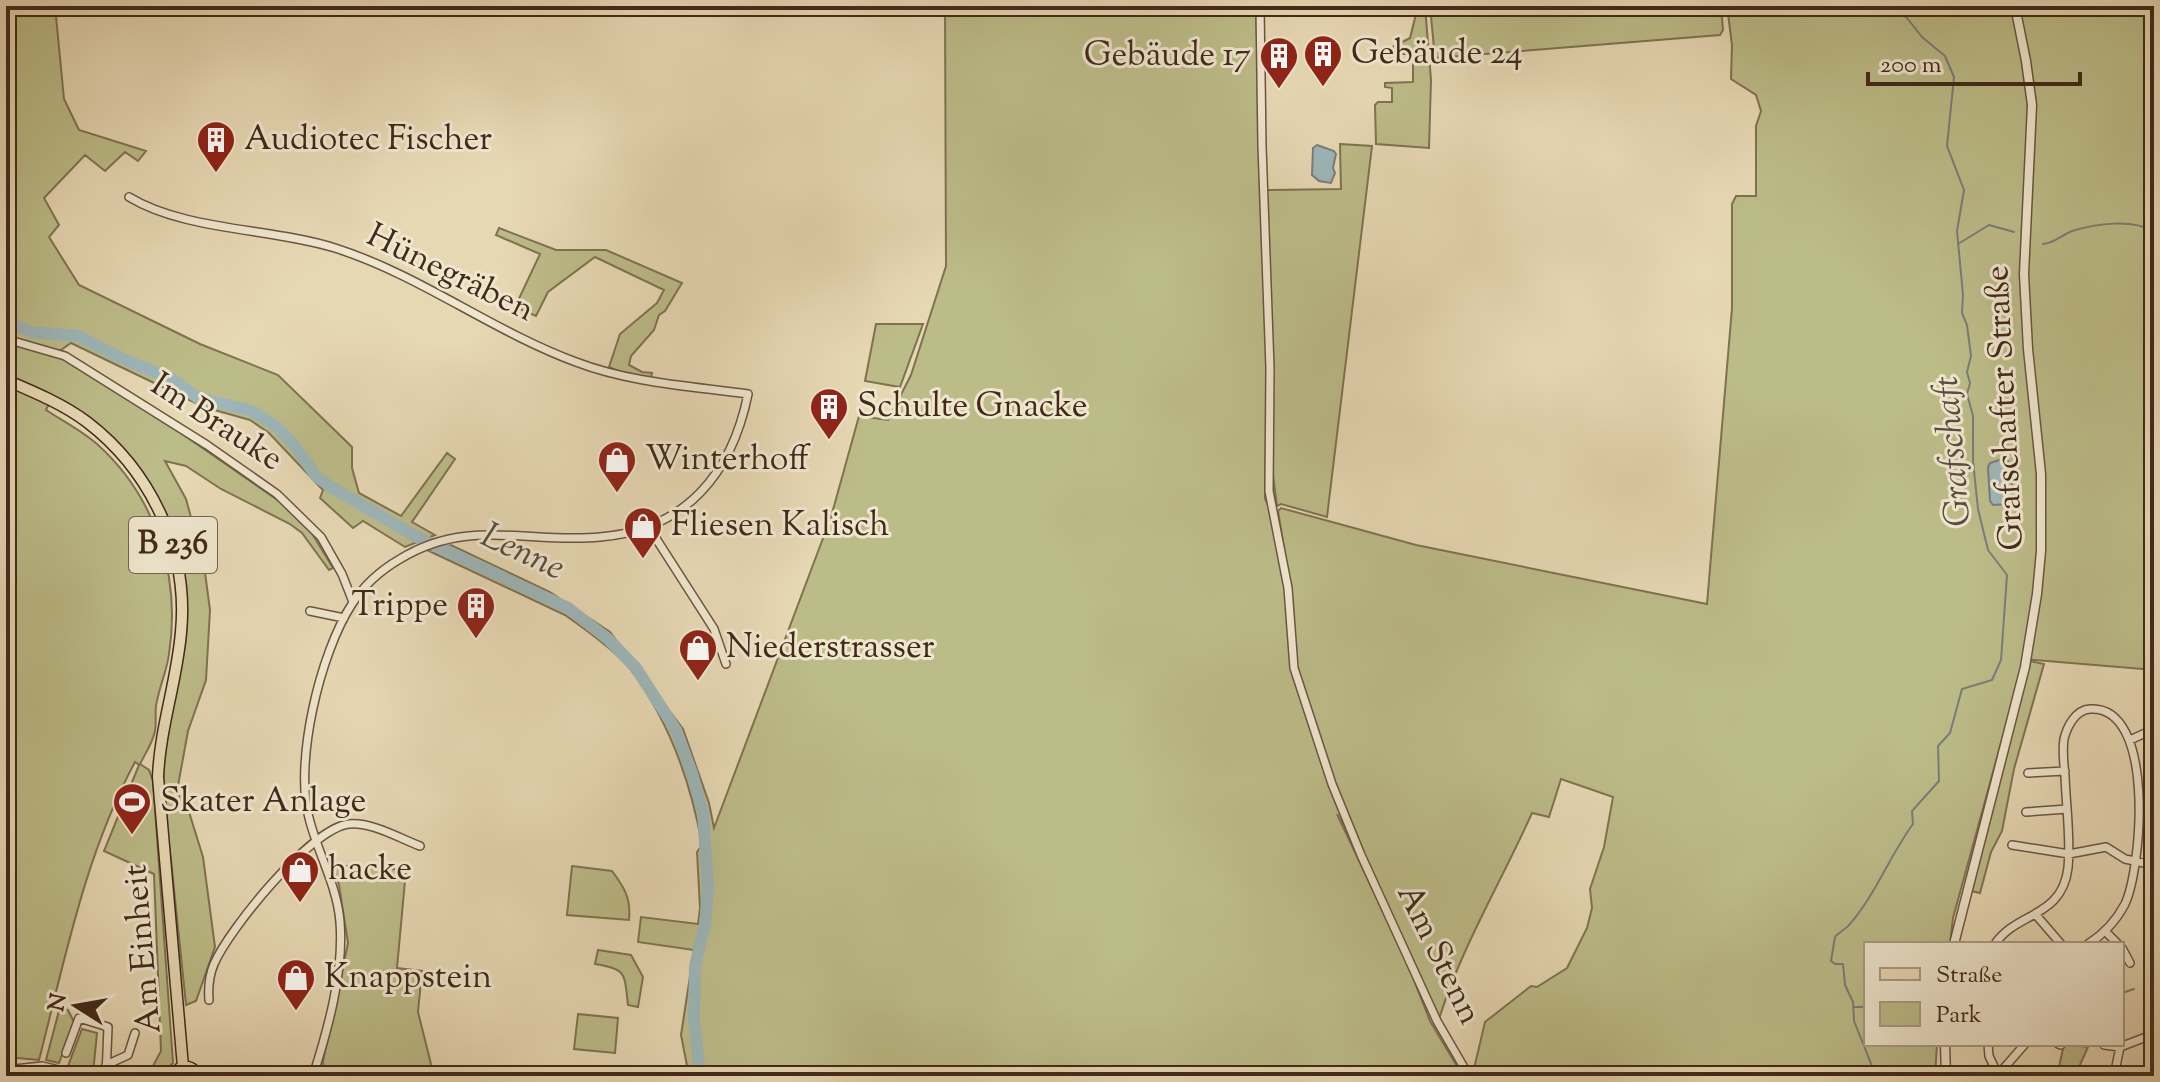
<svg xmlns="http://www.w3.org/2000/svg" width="2160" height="1082" font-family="'Sorts Mill Goudy',serif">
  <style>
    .green { fill: #bcbc89; stroke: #7f7252; stroke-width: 2 }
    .water { fill: #9db6b9; stroke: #797e79; stroke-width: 2 }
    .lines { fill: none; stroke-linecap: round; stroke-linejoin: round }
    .stream { stroke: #797e79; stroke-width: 2 }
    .river { stroke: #9db6b9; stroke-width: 12 }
    .minor-casing { stroke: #6b5540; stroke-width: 10 }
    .tertiary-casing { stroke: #6b5540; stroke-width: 11 }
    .primary-casing { stroke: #42291a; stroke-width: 13 }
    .minor { stroke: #efe6ce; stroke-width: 7 }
    .tertiary { stroke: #efe6ce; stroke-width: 8 }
    .primary { stroke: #e7d8b4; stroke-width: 10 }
    .labels { text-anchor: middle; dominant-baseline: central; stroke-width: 6; stroke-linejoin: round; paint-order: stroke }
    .shield { fill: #efe6ce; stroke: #766250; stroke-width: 2 }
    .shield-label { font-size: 32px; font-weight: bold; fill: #42291a }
    .poi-label { font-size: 34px; fill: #42291a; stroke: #efe6ce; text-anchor: start }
    .street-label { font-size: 34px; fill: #42291a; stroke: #efe6ce }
    .water-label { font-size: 36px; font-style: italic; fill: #594c42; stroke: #efe6ce }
  </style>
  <rect width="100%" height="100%" fill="#e7d8b4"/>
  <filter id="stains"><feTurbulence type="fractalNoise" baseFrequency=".0025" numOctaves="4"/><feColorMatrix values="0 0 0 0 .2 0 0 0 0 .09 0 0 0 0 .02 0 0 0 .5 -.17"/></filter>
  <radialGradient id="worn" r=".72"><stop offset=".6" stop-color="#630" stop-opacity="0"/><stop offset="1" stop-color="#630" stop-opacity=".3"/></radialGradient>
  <path class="green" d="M6,6H55L64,99L79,130L146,151L138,161L125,152L105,171L85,155L44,198L59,225L49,237L79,285L200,344L278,375L352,447V468L359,493L401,516L447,453L455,459L412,522L435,535L405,547L363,521L353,528L320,498L323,490L269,433L250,420L204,407L71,343L61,350L292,510L308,527L333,568L329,570L302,533L290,524L221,489L186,466L165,461L186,499L204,565L210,610L206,680L188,731L177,791L189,812L203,857L215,947L196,1001L186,1005C181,957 176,908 171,860C168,836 163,811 163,787C163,736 180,687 186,637C196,539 141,439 53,396L46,410C63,421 82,431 97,444C156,497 181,576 169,654C167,670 160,685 157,701C154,711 157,721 155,731C153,742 145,754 140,764L149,770L153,781L173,1063L160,1075L119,1076L120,1069L135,1071L153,1066L161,1051L154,874L104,851L139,765L135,762C85,855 65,959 39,1060L17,1058L6,1048Z
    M945,6H1256L1267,369L1265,499L1273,514L1294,636L1293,603L1278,511L1281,508L1416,545L1707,604L1732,308V204L1736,196H1756V126L1761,111L1756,95L1731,79L1732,45L1727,6H2154V670L2024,659L1953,918L1950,944H1866V1044H1937L1935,1076H1474L1473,1073L1485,1022L1531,986L1537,987L1567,968L1587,928L1592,908L1590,889L1604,847L1613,797L1561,779L1549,817L1532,813C1501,882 1462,946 1439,1019L1389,908L1337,814L1408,965L1430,1021L1463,1076H689L681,1035L694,950L638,942L641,917L698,924L700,908L697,852L702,845C691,783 669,721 631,670C616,651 585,629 565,615L429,551L451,545L550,592L610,632L683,729L709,803L714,828L831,517L859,416L888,420L911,375L946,266Z
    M1418,6H1425L1431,80L1429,148L1376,144L1375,105L1378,102H1392V88L1385,87V83L1413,82V62L1417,61L1416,54H1400L1399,61L1393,62L1389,49L1410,38Z
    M1430,6H1721L1723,30L1720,35L1435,58Z
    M1340,144L1372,146L1327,517L1281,504L1277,506L1273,475L1266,190L1341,189Z
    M499,228L556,250H606L682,283L665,311L659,315L654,330L631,356L629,365L642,372L652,373L651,377L627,375L609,367L620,334L657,303L664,290L595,257L548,292L536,316L515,307L540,254L496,235Z
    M876,324H923L900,387L865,381Z
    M2030,661L2044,664L2014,769L2002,831L1991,852L1980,893L1971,891Z
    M333,865L406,870L397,968L422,971L418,1012L434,1076L324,1074L323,1061L348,943L339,885Z
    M572,866L612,871C625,888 631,899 629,920L567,915Z
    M598,950L631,955L643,977L638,1007L628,1005C624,974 628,969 595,964Z
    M60,1007L68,1010L74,1022L59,1063L46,1060Z
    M578,1014L618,1018L615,1053L574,1049Z
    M82,1029L97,1033L93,1073L68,1066Z
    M2064,1044L2088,1047L2075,1076H2057Z"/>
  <path class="water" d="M1317,145L1334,151L1336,154L1333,168L1335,173L1331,183L1319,181L1312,175L1313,148Z
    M2005,458L2011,465L2013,500L2010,504L1993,505L1990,501L1988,467L1990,463Z"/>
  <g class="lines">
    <path class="stream" d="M1958,244L1989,225L2014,232
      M2043,244C2054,243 2062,235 2072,231C2095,224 2133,218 2154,232
      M2122,993L2134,989
      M1855,1007H1866
      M1876,1076L1854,1021L1853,1002L1845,985L1843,964H1835L1831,961L1835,937C1839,932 1845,930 1849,925C1875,896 1890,855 1913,824L1912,811L1939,781L1938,746L1950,733L1962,689L1992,680L2001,660L2007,575L1988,550L1978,509L1973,461V416L1967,394L1970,383L1967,372L1971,356L1967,325L1962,313L1963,295L1957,231L1964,190L1947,146L1954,77L1945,56L1922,37L1907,18L1889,6"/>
    <path class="river" d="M6,313L17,326L31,332L78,336L125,360L170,378L198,398L252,411L277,427L294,445L316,476L331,487L415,536L568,608L608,639L636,668L676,730L692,773L703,813L708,889L705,924L695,966L694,1018L700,1076"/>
    <g class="minor-casing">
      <path id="minor" d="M1260,6L1262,146L1270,368L1269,491L1288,588L1294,668L1332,784L1361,855L1437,1021L1469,1076
        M129,197C185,231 272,228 335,248C420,275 492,331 576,362C631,383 690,386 748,394C732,473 686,530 600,537C528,544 468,517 400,559C381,570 364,585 352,604C320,653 294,762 309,818C318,854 337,885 340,922C344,972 328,1029 313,1076
        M6,339L65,356L207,445L277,494L321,537L342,574L353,602
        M648,526L714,629L726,664
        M310,611L344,618
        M2130,740L2154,729
        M2028,773L2065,771
        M2026,812L2067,809
        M2012,845L2069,854L2106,847L2125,859L2154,865
        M2036,915L2061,944
        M2105,931L2118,944
        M1995,944C2016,912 2062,918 2068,868C2071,838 2066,806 2065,776C2064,764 2062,751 2064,739C2067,727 2075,710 2090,709C2156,705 2142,867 2125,904C2116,921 2104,934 2088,944
        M2122,948L2130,963
        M209,1000C208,988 209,976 214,964C229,929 311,828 349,824C372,822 399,838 420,846
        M1988,1044L1989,1056L1998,1075
        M2058,1044L2061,1045
        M2104,1045L2120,1047
        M66,1053L79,1018L108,1027L106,1076
        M106,1065L128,1055L135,1033
        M6,1070L42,1066L84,1076
        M1997,1076L2025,1044
        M2114,1076L2120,1047L2154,1034"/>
    </g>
    <g class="tertiary-casing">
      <path id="tertiary" d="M1954,944L2025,667L2037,594L2041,551V474L2028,349L2024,274L2032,105L2026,61L2015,6
        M1945,1044L1946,1076"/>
    </g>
    <g class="primary-casing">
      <path id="primary" d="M6,380C34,392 63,404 87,422C151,471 189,551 181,632C177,681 160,727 158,777L183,1067
        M173,1076L180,1068C188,1065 194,1068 198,1076"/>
    </g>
    <use href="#minor" class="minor"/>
    <use href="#tertiary" class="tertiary"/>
    <use href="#primary" class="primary"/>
  </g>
  <defs>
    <g id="building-pin" transform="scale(2)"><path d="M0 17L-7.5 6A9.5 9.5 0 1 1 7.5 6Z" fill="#8f2418" stroke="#efe6ce"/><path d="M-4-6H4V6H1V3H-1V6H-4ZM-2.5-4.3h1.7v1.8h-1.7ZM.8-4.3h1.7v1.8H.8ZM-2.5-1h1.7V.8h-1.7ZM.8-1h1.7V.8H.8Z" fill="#fff"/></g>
    <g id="shop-pin" transform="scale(2)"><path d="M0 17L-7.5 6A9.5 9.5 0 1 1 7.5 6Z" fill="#8f2418" stroke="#efe6ce"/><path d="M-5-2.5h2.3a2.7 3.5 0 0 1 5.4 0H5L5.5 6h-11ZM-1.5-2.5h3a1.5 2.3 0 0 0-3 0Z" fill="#fff"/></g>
    <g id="stadium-pin" transform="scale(2)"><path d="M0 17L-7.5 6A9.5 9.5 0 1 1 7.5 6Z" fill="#8f2418" stroke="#efe6ce"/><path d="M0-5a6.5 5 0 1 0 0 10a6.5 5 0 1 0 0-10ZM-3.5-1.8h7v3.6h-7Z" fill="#fff"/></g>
  </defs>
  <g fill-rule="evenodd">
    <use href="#building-pin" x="1323" y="54"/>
    <use href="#building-pin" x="1279" y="56"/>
    <use href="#building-pin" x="216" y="140"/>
    <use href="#building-pin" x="829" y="407"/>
    <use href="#shop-pin" x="617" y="460"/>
    <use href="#shop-pin" x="643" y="526"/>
    <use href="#building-pin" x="476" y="606"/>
    <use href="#shop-pin" x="698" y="648"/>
    <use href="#stadium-pin" x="132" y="802"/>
    <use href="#shop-pin" x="300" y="870"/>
    <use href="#shop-pin" x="296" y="978"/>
  </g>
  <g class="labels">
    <rect class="shield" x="129" y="517" width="88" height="56" rx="6"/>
    <g class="shield-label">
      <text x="173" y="545">B 236</text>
    </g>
    <g class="poi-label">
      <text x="1351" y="54">Gebäude 24</text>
      <text x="1251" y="56" text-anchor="end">Gebäude 17</text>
      <text x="244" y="140">Audiotec Fischer</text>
      <text x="857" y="407">Schulte Gnacke</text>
      <text x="645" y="460">Winterhoff</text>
      <text x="671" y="526">Fliesen Kalisch</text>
      <text x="448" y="606" text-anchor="end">Trippe</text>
      <text x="726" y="648">Niederstrasser</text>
      <text x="160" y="802">Skater Anlage</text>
      <text x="328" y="870">hacke</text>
      <text x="324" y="978">Knappstein</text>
    </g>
    <g class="street-label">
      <text transform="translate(450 274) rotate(26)">Hünegräben</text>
      <text transform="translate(2006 408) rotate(-93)">Grafschafter Straße</text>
      <text transform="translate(216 423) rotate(33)">Im Brauke</text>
      <text transform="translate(144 949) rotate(-95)">Am Einheit</text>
      <text transform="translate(1438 955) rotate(64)">Am Stenn</text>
    </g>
    <g class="water-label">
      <text transform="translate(1954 451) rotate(-95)">Grafschaft</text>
      <text transform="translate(522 553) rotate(25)">Lenne</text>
    </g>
  </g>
  <rect width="2160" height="1082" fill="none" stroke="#e7d8b4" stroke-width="32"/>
  <rect x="8" y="8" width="2144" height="1066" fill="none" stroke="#42291a" stroke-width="4"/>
  <rect x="16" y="16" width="2128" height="1050" fill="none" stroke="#42291a" stroke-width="2"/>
  <rect x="1864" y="942" width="260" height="104" fill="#efe6ce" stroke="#aa9a86" stroke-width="2"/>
  <rect x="1880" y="968" width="40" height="12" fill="#e7d8b4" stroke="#aa9a86" stroke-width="2"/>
  <text x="1936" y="982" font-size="24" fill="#42291a">Straße</text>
  <rect x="1880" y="1002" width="40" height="24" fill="#bcbc89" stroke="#aa9a86" stroke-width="2"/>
  <text x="1936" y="1022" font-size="24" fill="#42291a">Park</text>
  <g transform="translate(76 1006) rotate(281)" stroke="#efe6ce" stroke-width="6" paint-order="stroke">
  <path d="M0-6L14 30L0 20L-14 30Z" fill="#42291a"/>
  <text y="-12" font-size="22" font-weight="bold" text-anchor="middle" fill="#42291a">N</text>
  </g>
  <path d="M1868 72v12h212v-12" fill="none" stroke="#42291a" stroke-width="4"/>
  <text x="1880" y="72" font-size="24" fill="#42291a" stroke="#efe6ce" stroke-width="6" paint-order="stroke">200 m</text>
  <rect width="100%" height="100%" filter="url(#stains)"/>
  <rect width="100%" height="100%" fill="url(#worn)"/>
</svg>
